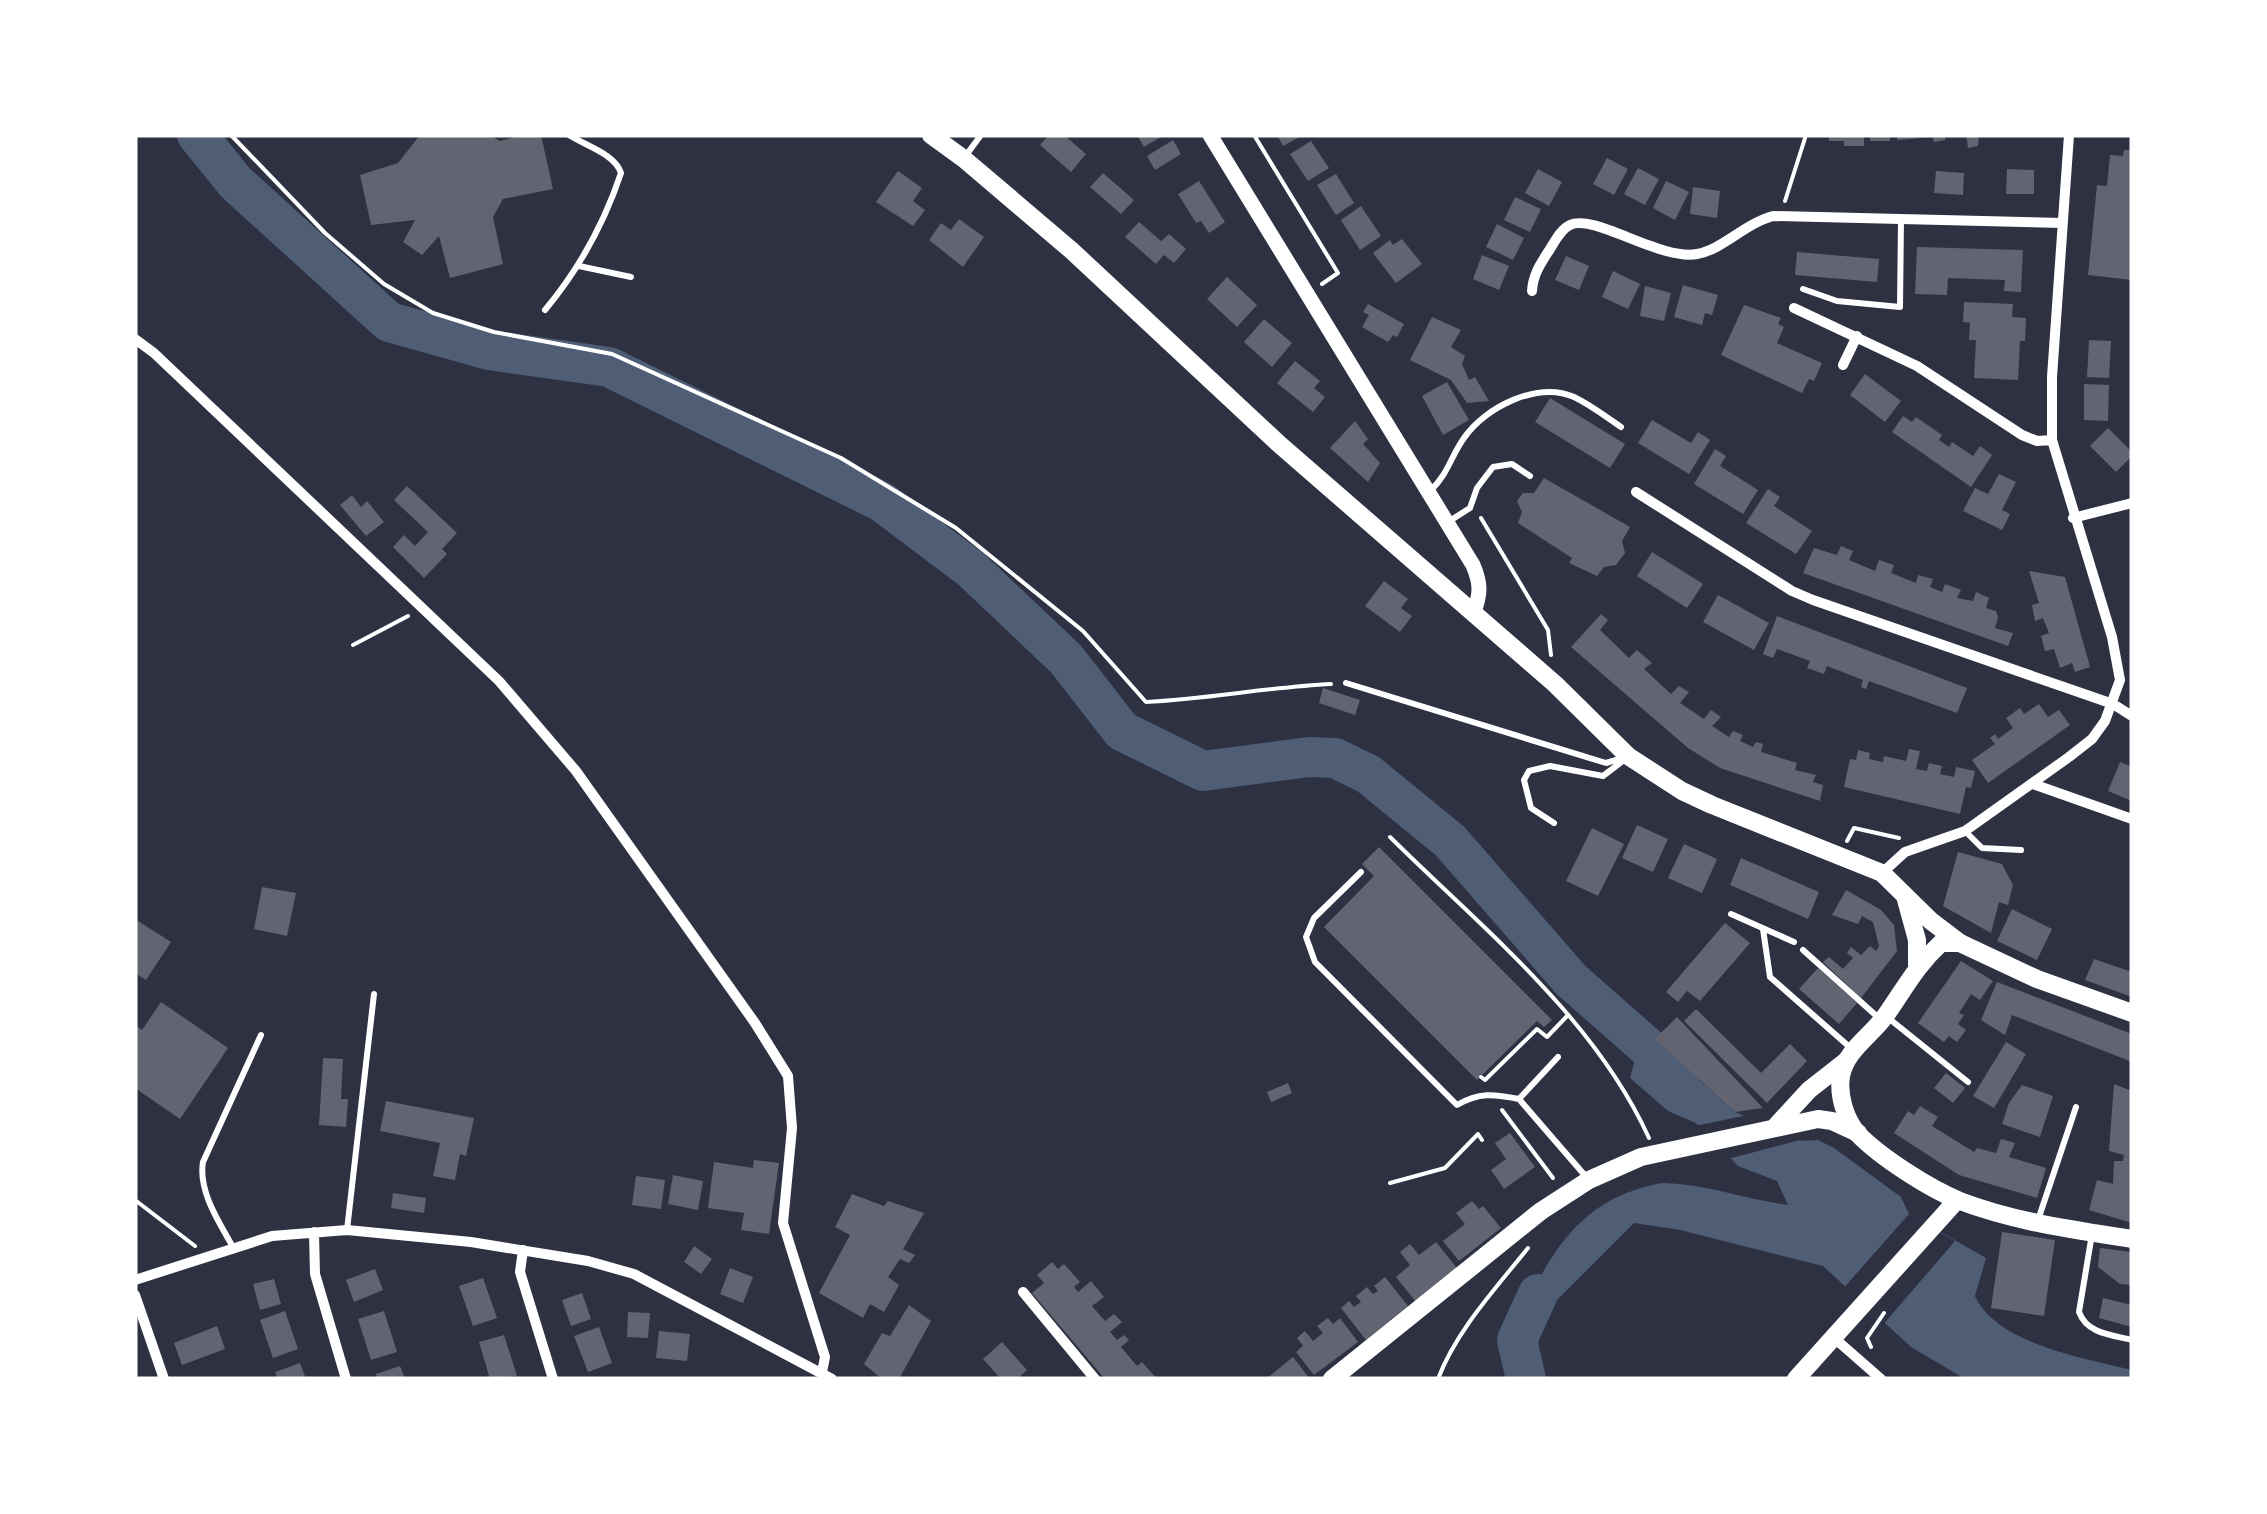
<svg xmlns="http://www.w3.org/2000/svg" width="2267" height="1514" font-family="Cabin,sans-serif">
  <style>
    .water { fill: #4f5d75 }
    .pier { fill: #2d3142 }
    .lines { fill: none; stroke-linecap: round; stroke-linejoin: round }
    .river { stroke: #4f5d75; stroke-width: 40 }
    .building { fill: #626471 }
    .path { stroke: #fff; stroke-width: 4 }
    .service { stroke: #fff; stroke-width: 6 }
    .minor { stroke: #fff; stroke-width: 10 }
    .tertiary { stroke: #fff; stroke-width: 15 }
    .secondary { stroke: #fff; stroke-width: 18 }
    .primary { stroke: #fff; stroke-width: 18 }
  </style>
  <rect width="100%" height="100%" fill="#2d3142"/>
  <path class="water" d="M1640,1040L1662,1046L1735,1112L1802,1141L1818,1140L1834,1148L1901,1197L1909,1214L1986,1258L1975,1296C1997,1344 2084,1358 2132,1370V1379H1965L1911,1347L1823,1266L1680,1230L1634,1223L1541,1316L1538,1347L1511,1340C1537,1278 1566,1212 1635,1190C1644,1187 1656,1183 1665,1183C1706,1184 1748,1200 1788,1205L1777,1181L1738,1166L1696,1123L1668,1111L1630,1078Z"/>
  <path class="pier" d="M1752,1114L1784,1128L1800,1140L1724,1160L1691,1127Z
    M1909,1214L1955,1241L1881,1327L1841,1291Z"/>
  <g class="lines">
    <path class="river" d="M197,135L236,183L389,322L489,350L609,367L882,502L971,569L1066,659L1122,731L1203,771L1309,757L1335,758L1368,774L1450,841L1571,980L1679,1075
      M1526,1379L1517,1340L1538,1294"/>
  </g>
  <path class="building" d="M420,135H490L500,141L521,135H541L553,189L503,199L493,217L503,264L450,278L439,236L422,255L403,242L415,220L371,225L360,175L398,163Z
    M1049,135H1064L1086,154L1071,172L1040,145Z
    M1137,135H1164L1144,147Z
    M1277,135H1303L1283,146Z
    M1829,135H1864V146H1844V141H1829Z
    M1870,135H1890V141H1870Z
    M1897,135H1945V140L1934,142L1933,137L1897,140Z
    M1966,135H1979L1978,146L1968,148Z
    M1173,140L1181,154L1155,170L1147,156Z
    M1311,141L1329,168L1308,181L1290,154Z
    M2124,150H2132V280L2088,275L2097,185L2107,186L2110,155L2123,156Z
    M1607,158L1628,169L1614,195L1593,184Z
    M1638,168L1659,179L1645,205L1624,194Z
    M1538,169L1562,182L1549,206L1525,193Z
    M2007,169L2034,170V194H2006Z
    M898,171L922,188L913,201L925,210L913,226L876,202Z
    M1936,171L1964,173L1963,195L1934,193Z
    M1103,173L1134,200L1121,214L1090,187Z
    M1336,174L1354,203L1336,215L1317,185Z
    M1199,181L1225,222L1209,233L1201,221L1196,223L1178,194Z
    M1666,181L1689,192L1675,220L1653,208Z
    M1693,187L1720,191L1717,218L1690,214Z
    M1515,197L1541,209L1530,232L1504,220Z
    M1361,206L1381,236L1360,250L1341,220Z
    M959,219L984,237L963,267L929,240L941,223L951,230Z
    M1139,222L1161,241L1169,234L1186,249L1174,263L1164,255L1156,264L1125,237Z
    M1497,224L1524,238L1513,260L1486,247Z
    M1402,239L1422,264L1396,283L1373,253L1390,240L1393,245Z
    M1917,247L2023,250L2021,292L2004,291L2005,280L1948,278L1947,295L1915,294Z
    M1797,252L1879,259L1877,282L1795,275Z
    M1482,255L1509,266L1499,290L1473,279Z
    M1566,256L1589,266L1579,290L1555,280Z
    M1613,271L1640,284L1628,309L1602,297Z
    M1227,277L1257,305L1237,327L1207,299Z
    M1683,285L1718,295L1712,315L1705,313L1702,325L1674,317Z
    M1645,286L1671,293L1664,321L1640,316Z
    M1964,302L2013,304L2012,317L2026,318L2025,341H2020L2018,380L1974,378L1976,340H1969L1970,323L1963,322Z
    M1368,304L1404,324L1397,337L1393,335L1388,342L1362,327L1369,315L1363,312Z
    M1744,305L1781,318L1778,324L1784,327L1777,343L1822,363L1814,381L1809,379L1802,393L1721,355Z
    M1432,317L1461,330L1451,347L1465,356L1462,364L1469,380L1475,377L1489,401L1467,403L1451,380L1410,360Z
    M1264,319L1292,343L1272,367L1244,342Z
    M2089,340L2111,341L2109,378L2087,377Z
    M1295,361L1320,381L1314,388L1325,397L1313,412L1277,383Z
    M1865,374L1901,401L1885,422L1850,395Z
    M1447,382L1469,420L1443,435L1422,396Z
    M2084,384L2109,385L2108,421L2084,420Z
    M1550,398L1625,444L1610,468L1535,422Z
    M1903,416L1912,422L1916,417L1942,435L1939,440L1949,447L1952,442L1973,456L1980,446L1992,455L1971,487L1892,432Z
    M1652,420L1691,443L1698,432L1710,440L1689,474L1638,443Z
    M1355,421L1368,439L1363,444L1380,463L1368,482L1330,448Z
    M2108,428L2132,452V456L2116,472L2090,446Z
    M1715,449L1726,456L1720,466L1758,490L1743,514L1694,484Z
    M1999,474L2016,482L2002,510L2010,514L2002,530L1963,511L1975,488L1988,494Z
    M1544,478L1630,527L1622,541L1625,553L1616,565L1604,567L1597,576L1569,563L1572,558L1518,523L1522,512L1517,501L1523,493H1534Z
    M407,486L457,533L442,549L447,554L424,578L393,547L404,535L415,546L428,532L394,500Z
    M1768,489L1780,497L1774,506L1812,531L1796,554L1746,523Z
    M352,495L361,507L367,501L384,522L366,536L340,505Z
    M1841,546L1853,551L1849,560L1875,571L1879,560L1894,565L1891,573L1916,583L1918,575L1933,579L1930,587L1942,592L1945,584L1961,590L1957,598L1973,601L1976,592L1989,598L1986,608L1996,611L1998,617L1995,628L2013,633L2008,646L1803,573L1814,548L1837,555Z
    M1652,552L1703,584L1687,608L1637,576Z
    M2029,571L2065,577L2090,667L2075,672L2072,663L2060,668L2054,649L2045,651L2041,636L2049,633L2043,618L2035,621L2032,605L2039,603Z
    M1384,581L1408,599L1401,608L1412,616L1400,632L1365,606Z
    M1718,595L1769,623L1754,650L1703,622Z
    M1601,614L1608,620L1600,630L1629,658L1637,650L1652,663L1644,669L1671,694L1679,686L1689,692L1680,703L1704,719L1711,710L1721,717L1712,726L1729,737L1733,731L1743,735L1740,741L1753,747L1756,742L1763,744L1761,752L1797,763L1795,770L1816,775L1813,782L1823,785L1820,801L1720,768L1688,748L1571,647Z
    M1777,616L1967,688L1957,713L1869,681L1866,689L1861,687L1863,680L1827,666L1824,674L1807,668L1810,661L1777,649L1773,658L1763,654Z
    M1323,688L1360,700L1355,715L1319,703Z
    M2039,704L2048,717L2059,710L2070,725L1988,783L1972,760L1995,744L1990,738L1995,734L1998,739L2013,728L2006,718L2020,708L2024,714Z
    M1909,749L1920,751L1916,769L1927,771L1929,763L1942,766L1940,774L1954,777L1956,767L1975,771L1971,788L1966,787L1960,814L1844,787L1850,759L1856,760L1858,750L1870,753L1869,759L1883,762L1884,756L1906,761Z
    M2120,762L2132,767V801L2108,791Z
    M1637,825L1668,839L1653,872L1622,858Z
    M1592,828L1624,844L1598,896L1566,881Z
    M1684,844L1717,859L1702,893L1668,878Z
    M1379,847L1552,1020L1544,1027L1537,1021L1477,1080L1324,927L1374,876L1362,864Z
    M1958,852L2002,864L2013,885L2008,905L1999,902L1991,933L1943,906Z
    M1741,858L1819,892L1808,919L1730,885Z
    M262,887L296,893L287,936L254,929Z
    M1846,890L1881,910L1894,925L1897,951L1861,998L1823,962L1829,957L1843,969L1853,958L1847,953L1851,947L1861,955L1870,946L1876,951L1879,946L1873,922L1862,916L1858,924L1832,915Z
    M2012,909L2052,929L2037,960L1997,941Z
    M135,919L171,942L146,980L135,973Z
    M1725,923L1750,943L1700,1001L1687,991L1678,1002L1666,992Z
    M2094,959L2132,972V997L2085,980Z
    M1961,961L1993,981L1980,1000L1971,994L1959,1013L1964,1015L1958,1024L1966,1030L1957,1042L1949,1036L1944,1042L1918,1023Z
    M1818,968L1857,1003L1839,1024L1799,989Z
    M1997,982L2132,1034V1062L2012,1015L2005,1035L1981,1020Z
    M161,1002L228,1048L180,1119L135,1088V1025L142,1030Z
    M1696,1009L1761,1073L1790,1044L1807,1061L1767,1103L1684,1021Z
    M1677,1017L1763,1108L1735,1112L1655,1039Z
    M2006,1042L2026,1054L1994,1108L1973,1096Z
    M323,1058L343,1059L341,1099H348L346,1127L319,1125Z
    M1946,1073L1965,1088L1953,1103L1934,1088Z
    M1288,1083L1292,1093L1271,1102L1267,1092Z
    M2114,1084L2132,1091V1223L2089,1210L2097,1180L2113,1184L2114,1161H2123L2124,1155L2109,1151Z
    M2022,1085L2053,1096L2040,1137L2002,1124L2009,1103Z
    M386,1101L474,1118L466,1156L460,1154L455,1180L433,1176L440,1143L380,1131Z
    M1920,1106L1938,1117L1932,1126L1974,1152L1977,1148L1996,1153L2001,1139L2015,1143L2009,1157L2046,1168L2037,1198L1959,1175L1894,1133L1908,1111L1914,1115Z
    M1510,1133L1535,1167L1504,1189L1491,1170L1506,1159L1495,1143Z
    M754,1160L779,1163L769,1234L741,1230L744,1213L708,1208L714,1162L753,1168Z
    M673,1175L703,1181L698,1210L668,1204Z
    M636,1176L665,1180L661,1209L632,1205Z
    M393,1193L426,1198L424,1213L391,1208Z
    M852,1194L884,1206L888,1201L924,1213L903,1249L915,1255L909,1263L900,1259L888,1277L899,1285L884,1312L870,1304L863,1318L819,1293L850,1235L835,1227Z
    M1472,1201L1479,1209L1483,1206L1501,1228L1459,1261L1443,1241L1465,1224L1456,1213Z
    M2002,1232L2055,1240L2044,1316L1991,1308Z
    M1436,1242L1457,1268L1416,1302L1396,1277L1410,1265L1400,1252L1410,1244L1419,1255Z
    M694,1246L712,1259L701,1274L684,1262Z
    M2100,1248L2132,1252V1285L2120,1284L2098,1267Z
    M1052,1262L1058,1269L1064,1264L1080,1282L1074,1287L1078,1292L1091,1281L1104,1297L1092,1306L1105,1321L1114,1314L1122,1322L1110,1332L1117,1340L1124,1335L1129,1340L1121,1347L1137,1366L1142,1362L1157,1379H1105L1032,1293L1044,1283L1037,1275Z
    M730,1268L753,1277L743,1303L720,1294Z
    M375,1269L383,1290L354,1302L346,1280Z
    M1385,1277L1408,1306L1366,1340L1341,1308L1349,1301L1354,1307L1361,1302L1356,1296L1367,1287L1373,1294L1378,1291L1374,1286Z
    M483,1278L497,1318L473,1326L459,1286Z
    M274,1279L281,1304L260,1310L253,1284Z
    M582,1293L591,1319L571,1326L562,1300Z
    M2103,1298L2132,1305V1327L2099,1318Z
    M909,1305L931,1321L899,1379H882L864,1364L882,1333L890,1336Z
    M285,1311L298,1349L273,1358L260,1320Z
    M384,1311L397,1352L371,1360L358,1319Z
    M628,1312L650,1313L648,1338L627,1337Z
    M1328,1318L1333,1324L1340,1318L1358,1342L1314,1375L1296,1352L1303,1346L1297,1338L1305,1331L1313,1341L1323,1333L1317,1326Z
    M217,1326L225,1349L182,1365L174,1343Z
    M599,1327L612,1363L588,1372L574,1336Z
    M659,1331L690,1334L687,1361L656,1358Z
    M504,1335L517,1376L490,1379L479,1342Z
    M1002,1342L1027,1370L1017,1379H1001L983,1359Z
    M1293,1357L1310,1379H1266Z
    M300,1363L306,1379H278L275,1372Z
    M400,1366L405,1379H377L376,1374Z"/>
  <g class="lines">
    <path class="path" d="M231,135L325,233L384,284L433,313L494,332L612,354L841,458L956,528L1083,631L1146,702C1208,699 1269,687 1331,684
      M1254,135L1338,273L1322,284
      M1785,201L1806,135
      M1481,518L1548,630L1551,655
      M353,645L408,616
      M1390,837C1483,929 1594,1017 1649,1138
      M1847,841L1854,828L1899,838
      M1481,1077L1485,1080L1537,1029L1547,1037L1568,1015
      M1502,1110L1553,1178
      M1390,1183L1445,1168L1478,1134L1482,1140
      M135,1200L195,1246
      M1871,1347L1867,1338L1884,1313
      M1438,1379C1456,1331 1496,1288 1528,1248"/>
    <path class="service" d="M964,158L981,135
      M579,266L631,277
      M1803,289L1837,301L1900,307L1901,219
      M545,310C580,268 604,224 621,173C615,154 586,146 569,135
      M1431,490C1448,474 1451,456 1464,438C1485,407 1538,381 1574,397C1591,405 1606,417 1621,427
      M1448,522L1470,508L1477,488L1493,467L1512,464L1530,476
      M1346,683L1606,763L1623,758
      M1554,823L1531,808L1524,780L1529,771L1550,766L1603,776L1628,757
      M1966,832L1982,848L2021,850
      M1361,872L1314,918L1306,937L1315,962L1457,1105C1479,1092 1494,1094 1519,1099L1558,1057
      M1731,914L1794,942
      M1763,929L1770,977L1853,1050
      M1803,950L1881,1020
      M1887,1017L1968,1082
      M1519,1099L1588,1179
      M2038,1220L2076,1107
      M347,1230L374,994
      M2092,1234L2079,1312C2087,1334 2112,1335 2132,1340
      M233,1247C219,1222 198,1191 203,1162L261,1035"/>
    <path class="minor" d="M1532,291C1533,274 1541,263 1550,249C1555,241 1561,229 1570,225C1593,213 1661,261 1697,254C1722,250 1744,224 1773,216L2063,223
      M1794,308L1917,366L2022,435L2037,441L2052,440
      M135,339L154,353L499,681L576,771L755,1023L788,1076L792,1128L783,1223L825,1357L822,1372
      M1843,365L1857,336
      M1636,492L1792,591L1813,600L2113,704L2132,716
      M2073,518L2132,503
      M2033,784L2132,819
      M1882,873L1905,852L1965,831L2069,757L2092,739L2105,721L2120,680L2112,637L2052,440V377L2069,135
      M314,1232L315,1274L346,1379
      M523,1250L520,1272L553,1379
      M135,1280L272,1236L347,1230L471,1242L588,1261L634,1274L832,1379
      M1023,1292L1095,1379
      M135,1295L164,1379
      M1833,1337L1881,1379"/>
    <path class="tertiary" d="M1210,135L1473,565C1481,584 1481,594 1473,614"/>
    <path class="secondary" d="M931,135L964,159L1071,250L1279,444L1555,684L1628,756L1682,791L1712,805L1882,873L1931,921L1960,943
      M1905,896L1917,940V965
      M1775,1127L1809,1090L1846,1061
      M1332,1379L1541,1211L1589,1180L1641,1157L1818,1119L1832,1121L1858,1133"/>
    <path class="primary" d="M2132,1013L2037,979L1960,943H1941C1916,966 1905,988 1886,1015C1871,1036 1846,1050 1841,1076C1838,1095 1845,1119 1858,1134C1880,1157 1930,1189 1960,1201C2015,1222 2075,1230 2132,1239
      M1796,1379L1957,1200"/>
  </g>
  <rect width="2267" height="1514" fill="none" stroke="#ffffff" stroke-width="275"/>
</svg>
